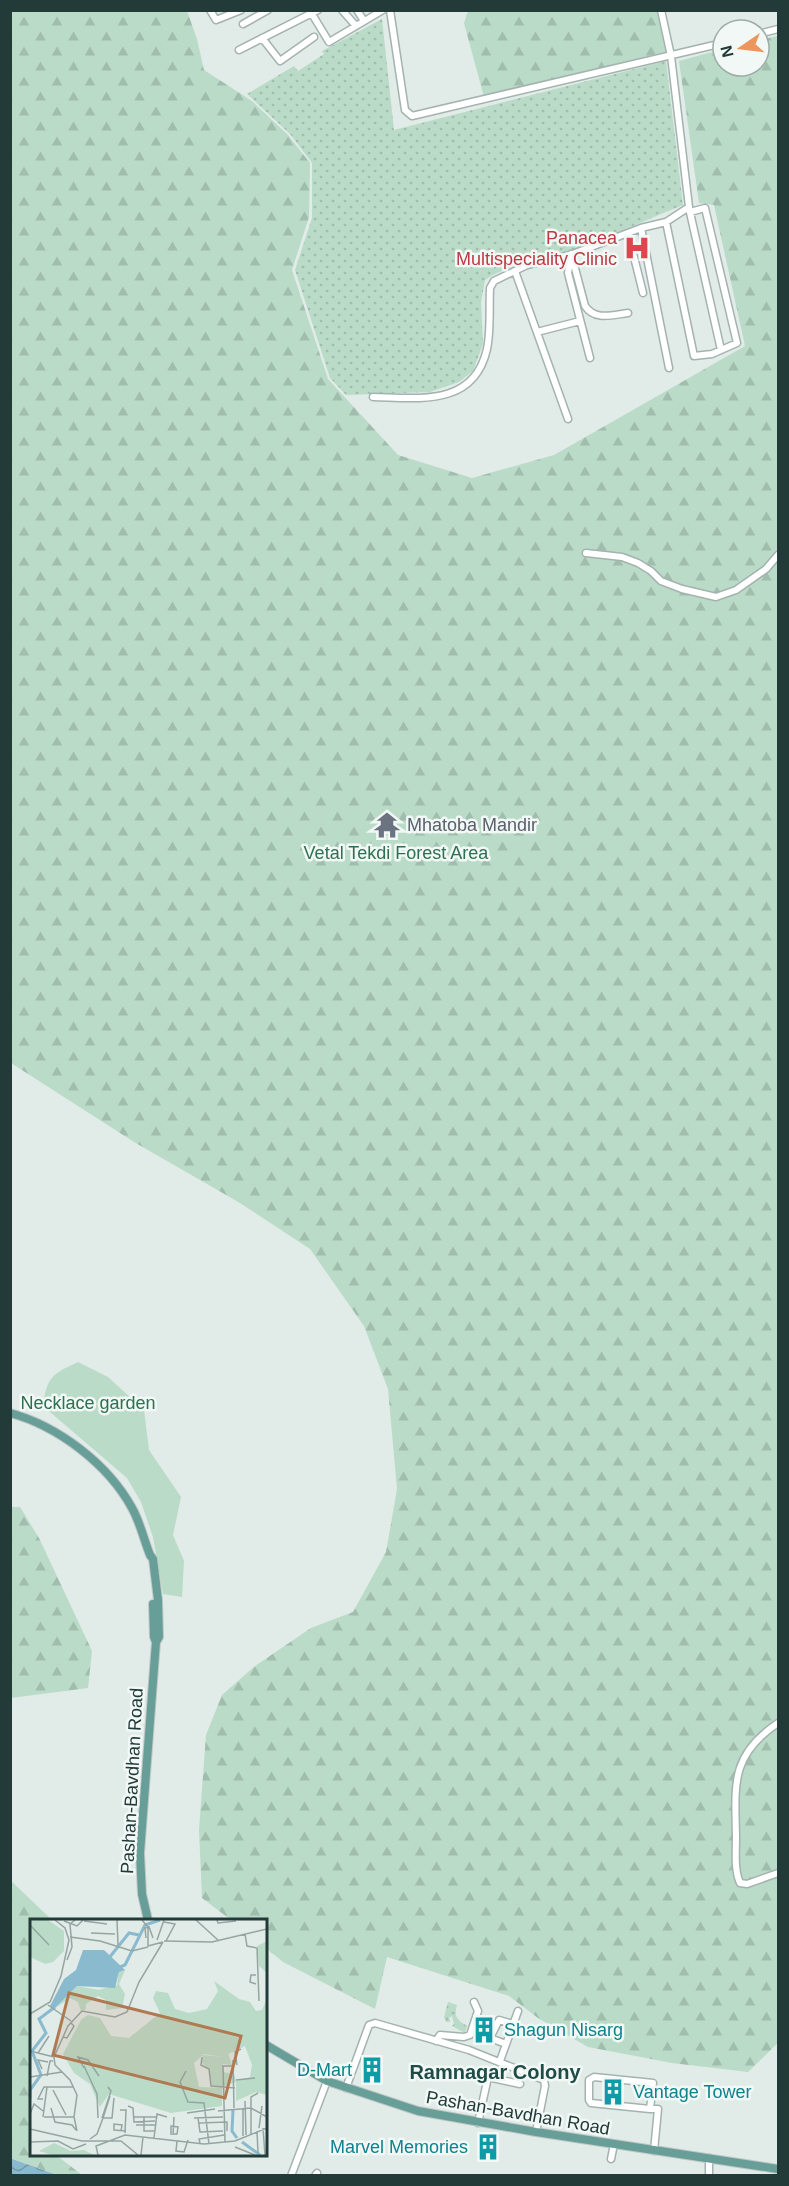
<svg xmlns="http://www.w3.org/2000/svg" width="789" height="2186" font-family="Helvetica,sans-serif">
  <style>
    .grass { fill: url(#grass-dots) }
    .forest { fill: url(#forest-firs) }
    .park { fill: #badbc8 }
    .water { fill: url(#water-waves) }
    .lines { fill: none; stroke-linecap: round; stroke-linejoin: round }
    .minor-casing { stroke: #a4b3b0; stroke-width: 9 }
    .major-casing { stroke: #c1c8c7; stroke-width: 10 }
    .minor { stroke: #fff; stroke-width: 6 }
    .major { stroke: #679f98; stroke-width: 8 }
    .labels { text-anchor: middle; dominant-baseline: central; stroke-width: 5; stroke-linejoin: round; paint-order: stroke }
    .health-label { font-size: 18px; fill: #be3a42; stroke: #f1f8f5; text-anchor: end }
    .worship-label { font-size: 18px; fill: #5b616d; stroke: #f1f8f5; text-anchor: start }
    .park-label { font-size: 18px; fill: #2e7051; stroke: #f1f8f5 }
    .street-label { font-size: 18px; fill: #223b38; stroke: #f1f8f5 }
    .culture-label { font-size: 18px; fill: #0d838f; stroke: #f1f8f5; text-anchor: start }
    .neighbourhood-label { font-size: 20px; font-weight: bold; fill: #1f4c47; stroke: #f1f8f5 }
    .inset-river { fill: none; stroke: #8abace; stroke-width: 3 }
    .inset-road { fill: none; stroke: #95a5a2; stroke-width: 1.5 }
    .view { fill: #af7a52; fill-opacity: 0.15; stroke: #af7a52; stroke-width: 3 }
    .inset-edge { fill: none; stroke: #223b38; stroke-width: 3 }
  </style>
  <defs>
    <pattern id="grass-dots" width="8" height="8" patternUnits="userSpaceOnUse" patternTransform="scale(1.5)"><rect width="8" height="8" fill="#badbc8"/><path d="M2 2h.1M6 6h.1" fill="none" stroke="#a0bdad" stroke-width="1.8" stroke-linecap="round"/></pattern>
    <pattern id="forest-firs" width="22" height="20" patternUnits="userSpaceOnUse" patternTransform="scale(1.5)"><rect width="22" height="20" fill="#badbc8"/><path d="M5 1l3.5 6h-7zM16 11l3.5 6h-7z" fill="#a0bdad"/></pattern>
    <pattern id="water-waves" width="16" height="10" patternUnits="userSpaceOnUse" patternTransform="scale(1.5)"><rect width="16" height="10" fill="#8abace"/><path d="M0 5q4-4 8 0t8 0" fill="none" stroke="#7098a8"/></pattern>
  </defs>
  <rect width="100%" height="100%" fill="#e1ebe8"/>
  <path class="grass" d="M382,19L394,130L666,61L683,205C646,220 609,237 572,250C540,261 515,261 485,280L481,302L483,344L473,371L459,382L430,392L346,395L330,378L295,270L312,218V163L290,134L247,94L294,66L298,71L324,54L322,51Z
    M448,2002L457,2005C454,2016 456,2020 467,2026L465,2033L452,2026L454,2024L452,2016L449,2018L450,2022H446L444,2017Z"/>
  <path class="forest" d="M10,11H187L197,39L204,70L252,101L288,135L310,163L309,217L292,270L328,379L398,455L472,478L554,455L745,346L714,205L699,203L679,61L723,49V66H759V40L778,36V2043L748,2072L672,2063L588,2047L538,2018L509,1996L387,1957L375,2009L283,1962L266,1948V1920H231L202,1898L199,1830L206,1735L222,1695L255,1666L311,1628L353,1612L386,1552L397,1489L388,1389L364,1326L310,1249L240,1203L134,1142L11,1063Z
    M468,11H660L668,51L484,97L464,23Z
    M10,1507H20L39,1538L92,1651L88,1688L11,1698Z
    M10,1880L52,1920H32V2154L56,2155L82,2175H57L11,2158Z"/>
  <path class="park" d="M78,1362L108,1377L144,1410L149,1450L181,1497L173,1535L184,1561L182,1597L163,1594L153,1537L141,1502L127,1478L43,1406C47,1377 52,1374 78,1362Z"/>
  <path class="water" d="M10,2158L57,2175H11Z"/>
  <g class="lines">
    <g class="minor-casing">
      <path id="minor" d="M210,10L216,20L241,10
        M342,10L356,26
        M357,10L364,21
        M390,10L405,110L412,116L723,43
        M312,14L329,42L383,10
        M243,24L268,10
        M759,34L778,29
        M262,38L280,61L314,37
        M239,50L318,10
        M689,208L721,350
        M666,222L694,356L712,354L737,343L705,208L690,212
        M641,228L669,368
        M628,233L643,293
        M571,254L568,273L590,358
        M572,257L585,306C595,321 612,315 628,313
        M515,271L568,419
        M537,332L580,321
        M373,397C419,398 474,407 487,349C491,330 489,308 490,288L494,281L527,265L570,255L641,228L666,222L689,207L671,56L661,10
        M586,553L622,557L638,563L651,571L661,581L682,589L716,597L736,590L766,569L778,555
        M778,1723C730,1755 735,1785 736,1837C736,1851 734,1870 740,1883L747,1884L778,1873
        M436,2041L440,2035L464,2037L470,2035L478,2011L474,2002
        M506,2044L490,2038L499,2020L513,2024
        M500,2061L518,2011
        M594,2077L653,2083L650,2109L591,2103L589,2100V2080Z
        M346,2088L369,2025L375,2023L469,2050L544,2080L545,2086L536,2132
        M650,2109H658L654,2151
        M478,2123L488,2077L520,2084
        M611,2159L614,2144
        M291,2176L327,2081
        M315,2176L317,2173
        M709,2176V2158"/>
    </g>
    <g class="major-casing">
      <path id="major" d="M10,1413C58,1426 108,1464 132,1508C140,1522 144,1540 150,1555L153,1559L158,1600L159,1637L156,1642L155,1655L140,1853L142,1894L148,1920
        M153,1604L154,1637L156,1642
        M266,2045L327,2081L418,2111L536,2132L778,2169"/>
    </g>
    <use href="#minor" class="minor"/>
    <use href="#major" class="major"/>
  </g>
  <defs>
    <g id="hospital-bare" transform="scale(2.07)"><path d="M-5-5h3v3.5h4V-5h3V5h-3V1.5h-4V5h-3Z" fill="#e0444e" stroke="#f1f8f5" stroke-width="2.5" paint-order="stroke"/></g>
    <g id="temple-bare" transform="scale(2.07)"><path d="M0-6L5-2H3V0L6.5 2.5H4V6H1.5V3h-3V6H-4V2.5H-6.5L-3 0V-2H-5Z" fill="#6b7280" stroke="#f1f8f5" stroke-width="2.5" paint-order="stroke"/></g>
    <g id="building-bare" transform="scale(2.07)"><path d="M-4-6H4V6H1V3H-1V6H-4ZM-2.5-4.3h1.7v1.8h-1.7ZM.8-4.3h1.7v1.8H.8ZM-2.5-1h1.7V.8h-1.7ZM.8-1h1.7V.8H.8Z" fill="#0f9aa8" stroke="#f1f8f5" stroke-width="2.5" paint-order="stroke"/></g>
  </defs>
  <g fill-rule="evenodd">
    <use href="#hospital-bare" x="637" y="248"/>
    <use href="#temple-bare" x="387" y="825"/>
    <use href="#building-bare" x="484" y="2030"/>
    <use href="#building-bare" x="372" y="2070"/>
    <use href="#building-bare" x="613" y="2092"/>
    <use href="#building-bare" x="488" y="2147"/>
  </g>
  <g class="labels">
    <g class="health-label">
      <text x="617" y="238">Panacea<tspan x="617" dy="21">Multispeciality Clinic</tspan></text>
    </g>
    <g class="worship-label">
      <text x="407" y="825">Mhatoba Mandir</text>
    </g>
    <g class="park-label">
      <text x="396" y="853">Vetal Tekdi Forest Area</text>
      <text x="88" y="1403">Necklace garden</text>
    </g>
    <g class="street-label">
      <text transform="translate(132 1781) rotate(-87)">Pashan-Bavdhan Road</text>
      <text transform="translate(518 2113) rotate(10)">Pashan-Bavdhan Road</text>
    </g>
    <g class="culture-label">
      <text x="504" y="2030">Shagun Nisarg</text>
      <text x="352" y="2070" text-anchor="end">D-Mart</text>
      <text x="633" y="2092">Vantage Tower</text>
      <text x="468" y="2147" text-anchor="end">Marvel Memories</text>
    </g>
    <g class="neighbourhood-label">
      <text x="495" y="2072">Ramnagar Colony</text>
    </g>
  </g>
  <g transform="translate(30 1919)">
    <rect width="237" height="237" fill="#e1ebe8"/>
    <path d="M198,134L202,146L193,145V168L181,166L179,150L171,143L173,136L192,138Z" fill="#badbc8"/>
    <path d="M0,1H18L34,12V32L23,43L15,45L0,38ZM237,22V54L229,47L227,27ZM95,51L89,65L95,75L92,89L76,91V81L68,77L56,85V90L51,92L48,83L40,79L24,90L47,67L69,71L87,66L89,53ZM184,62L209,80L220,83L226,92L232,91L237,80V176L226,173L206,182V163L193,168V153L204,155L206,162L220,158L222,146L215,127L192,138L174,135L164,144L169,168L192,169V187L141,194L79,175L70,188L60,165L44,154L33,135L51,101L58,96L70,99L81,117L99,119L130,94L123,79L126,72L138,74L145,90L159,94L177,90L188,72ZM24,224L41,232L54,231L64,236H22L9,232Z" fill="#badbc8"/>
    <path d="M0,1L21,13L26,26L10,28L0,13Z" fill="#badbc8"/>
    <path d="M53,31H74L95,51L89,53L85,69L47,67L24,90L20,87L34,60L46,51Z" fill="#8abace"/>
    <path class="inset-river" d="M79,39L99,14L109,16M90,48L95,46L115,6L130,1M0,179V171L11,156L2,132L16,114L9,100L25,88M203,191L202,212L207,219M212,223L230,236"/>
    <path class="inset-road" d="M87,1L88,26M112,1L118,8V27L133,23M166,1L189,22M187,1L188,4L206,2M34,2L47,7L53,1M54,2L77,5M134,3L145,5L136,22M0,6L19,26M61,14L85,15M215,15L217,27L227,29L229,82M40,18L70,22L102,32L118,28M116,19L115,9L119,8L123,19M127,21L134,1M134,22L182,23L237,10M37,41L42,28L40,5L45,1M226,65L220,63L221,56H226M18,86L41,102M0,95L20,83L31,57L39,21L35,9L25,1M33,118L37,119L44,107L41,104M0,132L24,138M8,134L19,117M24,138L38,107L52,92L85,98L97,93L109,63L133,23M24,138L25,146L40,161L47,176L44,198L47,212M172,138L171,146L179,150L181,167L205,169M203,141L204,189M207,146L205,133L211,130M54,147L67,175L68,199M54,149L48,138L58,141L69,157M12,150L8,141L18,143M156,152L150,163L158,183L174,184L179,225M17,157L20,142H23M0,158L32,153M206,161L225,159M23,171L36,196M13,180H8L14,168H43M215,182L216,216M98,187L103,189L104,203L125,202M21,189L25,203L42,206L46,211M213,189V217M90,191H96L95,214M188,192L221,189L237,198M157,194L185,190M0,195L4,185L13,192M13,198L17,168M14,198H44M104,198H126M114,198V212H124M72,199L81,172L78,168M73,199L80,177M164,199L193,198M168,199L170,213L193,212M169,204L197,203V212M106,206H125M229,209L232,187M233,209L235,236M0,210L52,222H91L108,236M91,212L92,206L84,205V211L96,212M227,212L228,234M221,215V178L228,174M141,216V207L148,208L147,215H143M143,216L144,198M124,219L127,195L137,198M60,220L67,215L73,199H82L84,179M147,222L146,232L154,233L158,221M0,223L28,222L43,230L56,225M195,223L193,147H202M170,224L169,220L194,216M205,228L225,236M68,236L66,227L95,216L174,225L205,222L237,209M111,236L113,218"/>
    <path class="view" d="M39,74L211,117L195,179L23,136Z"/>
    <rect width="237" height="237" class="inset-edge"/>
  </g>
  <rect width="789" height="2186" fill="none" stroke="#223b38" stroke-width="24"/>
  <g transform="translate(741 48) rotate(256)"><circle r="28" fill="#f1f8f5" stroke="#9eaca9" stroke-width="1.5"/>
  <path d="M0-4.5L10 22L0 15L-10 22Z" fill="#ec955d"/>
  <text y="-9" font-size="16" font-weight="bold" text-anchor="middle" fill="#223b38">N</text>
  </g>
</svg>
